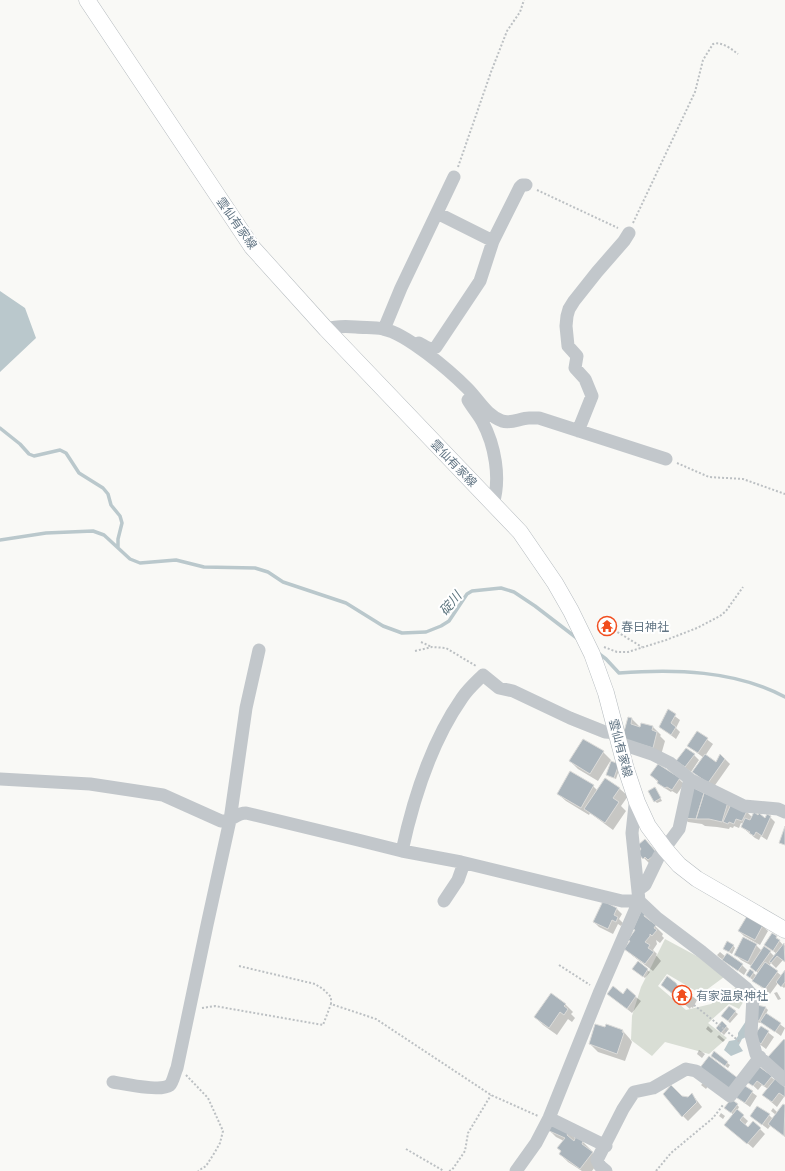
<svg xmlns="http://www.w3.org/2000/svg" width="785" height="1171" font-family="'Golos Text','Noto Sans JP',sans-serif">
  <style>
    .green { fill: #d9ded5 }
    .water { fill: #bac8cc }
    .shadow { fill: #0003 }
    .lines { fill: none; stroke-linecap: round; stroke-linejoin: round }
    .stream { stroke: #bac8cc; stroke-width: 3.5 }
    .building { fill: #aab4bb; stroke: #dbdbd9 }
    .major-casing { stroke: #b5bbbf; stroke-width: 17 }
    .path { stroke: #bcc0c3; stroke-width: 2; stroke-dasharray: 2 2; stroke-linecap: butt }
    .minor { stroke: #c2c7cb; stroke-width: 13 }
    .major { stroke: #fff; stroke-width: 16 }
    .labels { text-anchor: middle; dominant-baseline: central; stroke-width: 4; stroke-linejoin: round; paint-order: stroke }
    .street-label { font-size: 12px; fill: #627584; stroke: #fff }
    .poi-label { font-size: 12px; fill: #627584; stroke: #fff; text-anchor: start }
    .water-label { font-size: 13px; font-style: italic; fill: #5d757e; stroke: #fff }
  </style>
  <rect width="100%" height="100%" fill="#f9f9f6"/>
  <path class="green" d="M665,939L704,960L724,977L701,994L667,974L658,986L686,1010L711,1004L737,987L745,999L739,1009L729,1004L708,1023L727,1038L709,1054L665,1042L652,1056L631,1040L632,1016L641,987Z"/>
  <path class="water" d="M0,291L25,308L36,338L0,372Z
    M746,1021V1037L742,1039L739,1045L743,1051L731,1056L724,1050L729,1041L735,1040L738,1036V1033Z"/>
  <path class="shadow" d="M668,711L680,720L676,728L680,732L676,739L660,727Z
    M629,719H632L641,728L642,724L653,727L661,735L660,736L665,741L661,755L631,746Z
    M697,732L713,744L705,756L716,764L725,759L730,764L713,788L694,772L704,758L688,746Z
    M603,752L611,760L598,781L578,769L570,761Z
    M694,755L699,760L691,772L683,766Z
    M612,762L620,767L616,779L607,775Z
    M651,775L679,779L684,784L677,794L672,791L671,792L663,787Z
    M606,779L620,789L628,796L621,806L626,811L613,830L590,813L589,815L566,801L558,794L593,786L598,791Z
    M692,789L747,812L752,817L765,819L770,817L775,822L767,840L761,836L759,840L755,838L742,827L743,824L741,823L739,828L734,826L733,828L730,827L729,829L717,827L705,826L702,824L688,822L683,817Z
    M657,791L662,801L657,803L655,801Z
    M645,841L654,865L649,863L639,853Z
    M603,902L617,909L622,914L619,919L623,923L621,926L618,924L613,934L599,927L594,922Z
    M644,915L663,934L662,936L664,938L660,943L656,940L657,944L653,950L657,954L656,955L661,961L653,971L633,956L625,949L631,941Z
    M763,926L768,931L760,945L744,936L739,931Z
    M776,937L784,946L785,945V962L783,960L776,968L771,963L769,966L782,976L785,972V987L784,988L778,983L770,994L749,977L750,970L757,976L758,973L752,966L741,960L736,955L756,945L762,951L770,952L774,956L777,954L765,945Z
    M733,945L735,948L732,954L724,949Z
    M720,952L726,957L727,955L742,965L747,970L744,975L719,957L717,955Z
    M638,962L650,972L645,978L635,971Z
    M675,984L680,988L681,987L697,1000L693,1008L691,1007L690,1009L662,985Z
    M627,990L641,1001L632,1013L608,994L623,995Z
    M777,992L781,999L778,1000L774,993Z
    M565,1004L573,1012L571,1014L575,1018L572,1022L568,1019L557,1035L543,1025L535,1017Z
    M758,1006L766,1008L768,1010L766,1014L785,1028L781,1036L762,1022L761,1023L756,1022Z
    M729,1007L738,1014L730,1023L722,1015Z
    M722,1022L729,1029L724,1035L717,1028Z
    M708,1026L713,1031L711,1033L706,1029Z
    M761,1027L774,1037L766,1049L758,1043Z
    M605,1028L623,1031L630,1039L632,1042L625,1061L598,1052L590,1044Z
    M719,1035L725,1040L723,1042L717,1037Z
    M699,1050L705,1054L702,1058L697,1054Z
    M714,1053L730,1065L728,1068L714,1058Z
    M708,1077L745,1087L757,1096L750,1107Z
    M771,1077L785,1088V1097H784L777,1107L763,1095L768,1089L762,1085L758,1090L747,1080Z
    M704,1082L708,1086L706,1089L701,1085Z
    M692,1094L702,1107L688,1121L683,1116L682,1097L688,1098Z
    M737,1105L739,1107L737,1111L748,1121L744,1126L748,1128L760,1129L765,1134L753,1148L731,1129L734,1115L727,1110Z
    M784,1106L785,1107V1137L771,1125L768,1129L751,1116L769,1115L773,1119L776,1115L771,1111L773,1108L778,1113Z
    M721,1113L725,1116L723,1119L719,1116Z
    M548,1129L568,1132L576,1139L583,1142L591,1150L590,1151L600,1160L592,1171H582L568,1162L560,1154L564,1141L556,1137Z"/>
  <g class="lines">
    <path class="stream" d="M0,428L20,444L29,454L34,456L60,450L66,453L79,473L103,488L108,494L111,505L120,516L122,523L118,539V547
      M0,540L46,533L93,531L104,535L130,559L140,563L176,560L204,567L255,568L268,572L283,582L346,603L383,626L402,633L426,632L441,626L449,621L467,594L472,591L501,588L514,592L535,606L578,639
      M598,653L606,659L619,673C674,669 735,670 785,697"/>
  </g>
  <path class="building" d="M668,709L676,714L671,723L676,727L671,735L659,727Z
    M628,717L632,718L631,724L640,727L641,723L653,726L652,730L657,732L653,748L622,739Z
    M697,731L708,738L698,753L687,746Z
    M583,739L604,751L590,774L569,761Z
    M686,748L695,754L685,767L676,761Z
    M705,754L716,762L720,754L725,759L708,783L692,772Z
    M611,761L619,764L614,778L606,775Z
    M658,764L680,778L672,790L667,787L665,788L657,783L658,781L650,775Z
    M570,771L594,785L581,808L557,794Z
    M605,778L620,788L613,798L619,802L605,823L584,809Z
    M655,787L661,798L654,802L648,791Z
    M692,787L704,793L696,819L682,818Z
    M704,793L728,802L722,822L709,819H696Z
    M731,804L747,811L742,821L736,819L734,824L729,822L728,824L723,822Z
    M754,812L758,815L759,813L765,818L767,814L771,816L762,836L756,832L754,836L749,833L750,832L741,827L745,818L750,820Z
    M785,826V845L779,843Z
    M645,839L657,853L648,860L645,857L643,859L638,853L641,849L638,845Z
    M603,901L617,908L614,915L618,917L616,922L612,920L608,929L593,922Z
    M641,911L645,914L644,916L656,925L654,928L657,930L652,936L650,934V936L645,942L650,945L648,948L654,952L645,964L624,949L630,941L628,940L635,930L633,929Z
    M747,916L763,925L755,940L738,931Z
    M772,933L777,936L776,938L780,940L773,951L764,945Z
    M743,937L757,944L748,962L734,955Z
    M727,941L734,945L729,952L723,949Z
    M784,943L785,962L777,956L771,963L769,962Z
    M764,946L771,951L756,972L750,967Z
    M727,953L743,964L738,971L722,960Z
    M638,961L648,969L643,977L632,969Z
    M765,962L778,971L765,989L752,981Z
    M750,969L754,972L750,978L746,975Z
    M785,970V982L781,987L776,982Z
    M667,976L676,983L679,988L674,995L661,985Z
    M681,985L692,994L687,1004L686,1003L684,1005L672,996Z
    M613,986L623,994L627,988L636,996L627,1009L607,994Z
    M551,993L566,1004L564,1006L568,1009L564,1015L560,1012L549,1028L534,1017Z
    M757,1005L766,1007L759,1021L753,1020Z
    M729,1006L736,1011L728,1021L721,1016Z
    M766,1013L781,1023L775,1032L760,1022Z
    M722,1021L727,1026L721,1033L716,1028Z
    M595,1024L605,1027L606,1024L623,1030L622,1032L624,1033L617,1054L589,1044Z
    M761,1026L769,1031L761,1044L752,1038Z
    M784,1039L785,1040V1073L767,1058Z
    M714,1051L728,1062L725,1066L711,1056Z
    M709,1056L739,1079L729,1092L699,1069Z
    M757,1065L772,1076L764,1086L757,1081L753,1086L745,1081Z
    M775,1079L785,1087V1097L779,1093L772,1102L762,1095Z
    M742,1084L753,1091L745,1103L734,1096Z
    M671,1085L682,1096L688,1097L692,1093L697,1102L682,1117L663,1094Z
    M731,1099L738,1104L731,1113L724,1108Z
    M783,1104L785,1105L784,1136L768,1124Z
    M757,1106L770,1114L762,1125L750,1116Z
    M737,1109L744,1115L740,1120L748,1127L753,1121L761,1128L747,1144L724,1125Z
    M550,1122L569,1131L567,1135L574,1141L576,1136L583,1141L582,1144L593,1152L580,1169L559,1154L561,1151L557,1148L565,1138L547,1130Z"/>
  <g class="lines">
    <g class="major-casing">
      <path id="major" d="M87,0L252,247L326,329L520,532L555,583L571,611L592,654L606,693L626,769L637,802L648,826L665,849L679,865L697,879L785,930"/>
    </g>
    <path class="path" d="M458,167L491,72L507,31L520,12L524,0
      M537,190L618,228
      M633,223L695,92L703,60L713,44C722,41 731,49 738,54
      M677,463L709,477L743,479L785,494
      M614,630L642,647
      M421,642L432,647
      M604,647L617,652H628L666,640L697,628L720,616L726,611L743,587
      M415,651L432,647L446,648L476,666
      M559,965L590,985
      M239,966L315,984L323,989L331,997V1004L376,1019L491,1095L538,1116
      M694,1005L740,1042
      M202,1008L215,1006L226,1008L323,1025L331,1004
      M186,1075L208,1098L223,1131L220,1143L215,1152L206,1166L198,1171
      M406,1149L444,1171
      M449,1171L452,1170L465,1151L468,1133L491,1095
      M656,1171L671,1153L713,1118L723,1105"/>
    <path class="minor" d="M437,213L493,241
      M326,329C336,326 345,326 356,327C365,328 374,327 383,329C406,333 450,371 467,388C479,400 486,415 502,421C512,424 520,418 529,418C532,418 536,418 539,418L666,459
      M384,329L401,288L454,177
      M419,343C425,346 430,351 436,347L480,281L493,241L520,187L522,185H526
      M468,400C472,407 478,414 482,421C495,445 501,478 493,504
      M578,431L592,396L585,379L575,368L577,356L568,346L566,326L567,316L569,309L574,301L597,272L624,241L629,233
      M619,743L652,754L670,763L691,780L744,806L778,809L785,812
      M0,779L90,784L163,795L221,821C233,822 235,813 246,813L358,840L402,851L461,862L622,901H639L657,918L702,952L746,988L753,996L751,1035L756,1054L785,1080
      M402,851C413,800 432,741 462,698C468,689 476,682 483,675L499,688L513,691L570,718L605,732L617,733
      M638,890L645,885L659,856L679,829L689,783L691,780
      M444,901L458,880L464,863
      M113,1082C125,1084 161,1092 170,1085C173,1082 175,1072 177,1068L207,925L230,820L246,708L259,650
      M549,1118L606,1146
      M516,1171L536,1143L549,1118L600,991L639,901L632,833L635,805L637,802
      M606,1171L600,1166L597,1160L623,1109L634,1092L653,1088L686,1069L696,1071L730,1096L760,1057"/>
    <use href="#major" class="major"/>
  </g>
  <defs>
    <g id="temple-ring" transform="scale(1)"><circle r="9.5" fill="#fff" stroke="#f14e1f" stroke-width="1.5"/><path d="M0-6L5-2H3V0L6.5 2.5H4V6H1.5V3h-3V6H-4V2.5H-6.5L-3 0V-2H-5Z" fill="#f14e1f"/></g>
  </defs>
  <g fill-rule="evenodd">
    <use href="#temple-ring" x="607" y="626"/>
    <use href="#temple-ring" x="682" y="995"/>
  </g>
  <g class="labels">
    <g class="street-label">
      <text transform="translate(237 223) rotate(55)">雲仙有家線</text>
      <text transform="translate(454 463) rotate(46)">雲仙有家線</text>
      <text transform="translate(621 748) rotate(75)">雲仙有家線</text>
    </g>
    <g class="poi-label">
      <text x="621" y="626">春日神社</text>
      <text x="696" y="995">有家温泉神社</text>
    </g>
    <g class="water-label">
      <text transform="translate(450 603) rotate(-50)">碇川</text>
    </g>
  </g>
</svg>
